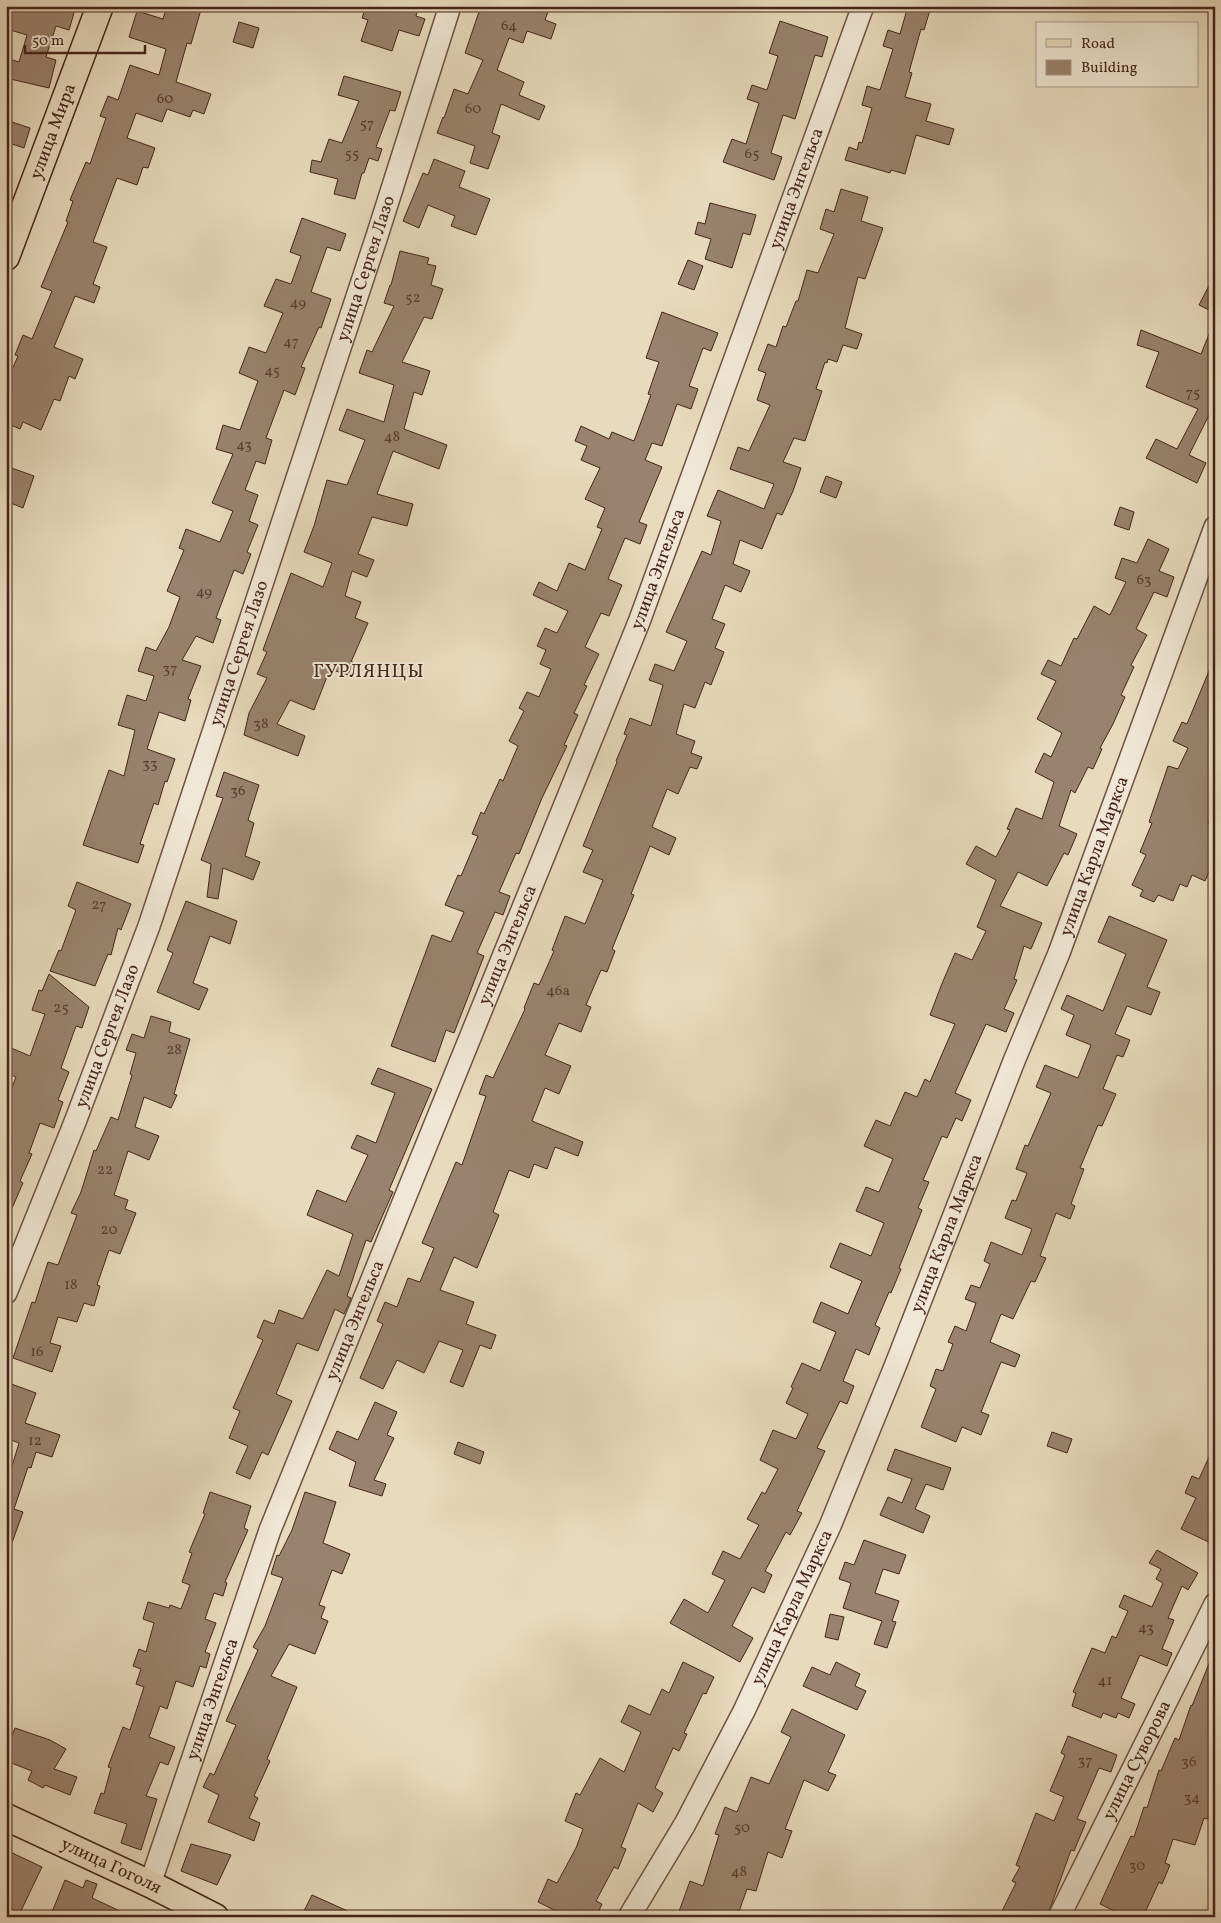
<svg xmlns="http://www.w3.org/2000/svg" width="1221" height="1923" font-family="Vollkorn,serif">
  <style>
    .building { fill: #99836e; stroke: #442519 }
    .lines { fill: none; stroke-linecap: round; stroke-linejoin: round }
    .minor-casing { stroke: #6d5242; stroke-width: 24 }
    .major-casing { stroke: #442519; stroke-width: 29 }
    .minor { stroke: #f0e7d4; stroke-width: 21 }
    .major { stroke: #e8dabd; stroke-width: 26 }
    .labels { text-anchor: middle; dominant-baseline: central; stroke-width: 4; stroke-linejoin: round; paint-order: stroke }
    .number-label { font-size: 15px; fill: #593c2e }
    .street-label { font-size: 18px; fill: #442519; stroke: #f0e7d4 }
    .neighbourhood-label { font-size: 19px; letter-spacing: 1px; fill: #442519; stroke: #f0e7d4 }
  </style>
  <rect width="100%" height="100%" fill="#e8dabd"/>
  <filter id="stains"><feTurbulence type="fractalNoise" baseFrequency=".004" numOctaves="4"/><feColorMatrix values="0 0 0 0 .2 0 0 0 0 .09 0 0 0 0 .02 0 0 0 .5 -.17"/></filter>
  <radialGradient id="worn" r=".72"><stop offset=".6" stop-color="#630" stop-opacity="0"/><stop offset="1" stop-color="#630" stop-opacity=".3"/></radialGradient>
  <path class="building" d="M14,6H54L74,13L69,30L56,26L46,57L56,60L49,88L6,78V58L19,62L27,35L7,29Z
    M167,6H202L191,44L187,43L176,82L211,94L204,114L193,110L190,117L167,109L162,122L136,113L127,138L155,148L148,168L143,167L137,185L117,178L93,242L107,247L93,284L100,287L94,303L75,296L54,347L83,359L75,379L69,376L60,401L54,399L41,430L23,422L20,429L6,423V383L18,356L15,355L23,335L32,339L52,291L41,287L68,222L66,221L73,201L70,200L86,162L90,164L106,118L100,116L108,96L118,100L130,65L159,75L166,49L129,37L137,11L163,19Z
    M366,6H419L416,16L425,19L419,36L399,30L392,51L361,41L368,20L362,18Z
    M481,6H550L545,20L556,24L551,39L527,31L523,43L509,38L497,70L524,82L519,95L545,106L539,120L501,104L492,133L500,136L488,169L470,163L475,146L437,133L443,117L444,118L454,89L468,94L483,60L465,53Z
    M908,6H918L930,10L924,30L921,29L909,72L912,73L905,97L931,104L926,121L954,129L949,145L916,135L905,174L891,170L890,173L845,160L849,147L857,150L859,142L862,143L872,108L862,105L867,86L880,90L893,49L883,46L888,30L900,34Z
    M780,21L828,37L822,57L815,55L795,119L783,115L771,153L782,157L774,180L723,162L732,139L746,144L759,103L747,99L752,85L767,90L778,56L769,53Z
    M239,22L259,28L253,48L233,42Z
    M344,76L401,92L395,111L390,110L376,147L382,149L378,161L369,158L364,173H362L355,199L334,194L338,179L310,172L312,160L321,162L329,139L342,143L359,101L338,95Z
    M6,120L30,128L24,148L6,142Z
    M434,159L465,171L459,187L490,199L476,235L451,226L455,216L428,205L419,228L403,221L423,173L428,175Z
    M841,189L868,197L861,221L883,228L865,279L858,277L845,328L862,334L857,349L843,345L837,362L828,359L827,363L825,362L816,389L822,391L805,441L794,438L783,462L801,468L793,491L782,515L777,513L762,549L740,540L733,564L750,571L741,592L725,585L712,619L725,624L715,648L724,652L711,685L705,682L695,708L684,704L676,734L695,741L691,753L702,757L697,769L690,767L678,794L667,789L652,827L676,838L669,855L650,846L631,894L634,895L612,949L615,951L607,972L601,970L586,1005L591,1007L581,1032L559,1023L545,1055L571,1066L559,1094L545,1088L532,1121L583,1142L578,1156L555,1147L547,1169L534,1164L529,1178L509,1170L493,1212L499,1215L477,1268L454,1257L440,1290L474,1302L466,1324L496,1335L491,1349L480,1345L463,1387L450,1382L463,1350L439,1341L424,1373L397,1360L383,1389L360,1378L383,1324L377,1321L385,1302L397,1307L408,1278L420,1282L434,1248L422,1243L456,1162L462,1165L486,1096L479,1094L486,1075L493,1078L525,1009L524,1008L534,983L539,985L554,951L552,950L565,916L585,924L603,880L583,872L593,850L583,846L617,762L616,761L627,735L624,734L630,718L651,726L663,685L649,680L655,664L674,671L687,641L666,632L702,551L711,555L721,521L707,516L718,490L764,509L774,484L730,469L738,447L749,451L770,405L757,400L766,373L758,370L768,344L776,347L783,326L786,327L796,301H798L807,270L818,273L834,234L820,229L826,209L834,212Z
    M710,203L756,215L750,235L743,233L732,268L705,259L711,239L695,234L698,222L705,224Z
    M302,218L346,234L340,251L327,247L311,292L331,299L321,328L319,327L301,367L305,368L295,395L284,390L266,438L272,440L265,464L256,461L245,490L258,495L249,521L258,525L247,552L251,554L243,574L234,570L216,618L221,620L213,643L196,636L182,660L201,666L188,699L191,700L185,721L159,712L147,749L175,759L167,782L165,781L158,805L154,803L140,844L144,845L138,863L83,845L109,770L124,776L135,730L118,725L127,695L146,701L154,676L138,671L146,647L156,651L169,627L180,597L167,591L184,550L179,548L186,529L220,542L233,511L212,503L233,454L216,449L223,425L240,430L258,381L239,373L249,347L266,353L283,313L264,306L276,279L291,284L301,256L290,252Z
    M400,251L429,258L427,264L436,266L431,285L443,289L432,319L424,317L402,362L430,371L422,395L414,392L404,429L447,445L439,469L393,451L377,494L413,504L407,526L372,517L358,554L374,560L367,577L352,571L345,596L361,602L355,618L368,623L351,662H353L348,675L330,669L314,710L290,700L277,724L305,736L298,756L244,735L249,713L267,678L257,674L267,652L263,650L291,573L323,587L332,563L304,552L314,526L327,480L347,485L365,440L339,430L347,409L384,422L394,385L359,373L367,350L372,352L394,306L384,303L390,285H391Z
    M688,260L703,266L694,290L678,284Z
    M1215,274V313L1199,305Z
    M662,312L718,333L711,351L703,348L689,386L698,389L691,409L677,404L662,446L652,443L645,460L662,467L639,522L647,525L640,544L625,538L608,579L622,585L609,616L601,613L585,647L599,654L584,685L587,686L574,713L578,715L564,745L567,746L542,798L519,854L516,853L499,892L510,896L503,915L495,912L477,953L484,956L454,1033L446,1030L435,1062L391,1046L432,935L451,942L464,912L445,905L458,875L461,876L478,836L472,834L481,812L484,814L500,779L503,781L518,746L509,741L524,711L519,708L527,692L539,697L551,669L540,664L546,650L537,646L545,628L557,633L568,611L533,595L539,582L557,591L569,563L585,570L602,529L597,527L605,508L585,499L600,468L581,460L587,446L575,441L581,426L609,439L612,432L634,441L651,395L648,394L659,362L646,358Z
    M1214,322L1215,415L1210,413L1189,455L1206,463L1197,483L1146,458L1156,439L1177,449L1198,409L1146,387L1159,352L1137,345L1141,330L1201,354Z
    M6,466L34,476L23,508L6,501Z
    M826,476L842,482L836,498L820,492Z
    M1120,507L1134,512L1129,530L1114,525Z
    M1148,539L1169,549L1159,571L1174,577L1167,597L1154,592L1136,629L1147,635L1131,665L1134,667L1121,695L1125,697L1113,724L1100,748L1102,749L1093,769L1088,767L1075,793L1071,790L1059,826L1077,834L1068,855L1064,853L1047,886L1018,872L1000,906L1042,923L1031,949L1024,946L1014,979L1017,980L1004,1009L1014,1013L1006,1032L986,1024L955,1093L971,1100L962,1121L956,1118L947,1138L942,1136L923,1180L929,1182L918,1208L922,1210L899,1268L901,1269L891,1293L889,1292L875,1325L880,1328L869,1355L856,1349L843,1381L854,1386L847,1404L840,1401L817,1448L825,1451L797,1511L802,1513L790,1535L786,1532L765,1571L772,1575L764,1593L752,1587L732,1626L753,1638L740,1662L670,1623L684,1599L708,1613L725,1580L712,1574L723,1551L740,1559L759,1525L747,1519L762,1492L765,1494L778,1469L760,1460L773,1430L796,1439L808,1414L786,1403L793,1388L791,1387L802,1363L820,1371L836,1332L813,1322L821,1302L848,1314L862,1281L830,1267L840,1243L871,1256L884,1223L856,1211L866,1187L879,1192L893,1159L864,1146L876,1120L890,1126L905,1092L917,1097L925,1079L930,1082L955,1024L930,1015L941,986L955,953L972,960L986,931L977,927L996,880L966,864L976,846L996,857L1010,830L1007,829L1016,808L1042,819L1054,782L1035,772L1044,753L1051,757L1062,733L1037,719L1056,681L1041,674L1048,660L1061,666L1074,638L1077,639L1094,606L1110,615L1126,582L1115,578L1122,558L1137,563Z
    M1214,659L1215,802L1208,823L1215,825V858L1205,881L1192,875L1187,887L1180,884L1173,901L1158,895L1154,902L1140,896L1143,890L1132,885L1146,855L1140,852L1152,823L1149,822L1168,766L1178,769L1188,748L1173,741L1182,722L1187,724Z
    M224,772L259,785L248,820L254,823L245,856L260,862L253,880L223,868L218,899L207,897L211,864L201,860L223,798L216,796Z
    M77,882L131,904L121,930L118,928L111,955L108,954L95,986L50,971L59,950L61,951L76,910L68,906Z
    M186,901L237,921L230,944L210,936L193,983L208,989L199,1010L157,992L173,953L167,950Z
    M1109,916L1167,940L1147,987L1160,992L1151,1015L1127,1006L1115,1034L1130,1040L1123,1057L1117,1055L1103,1089L1116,1094L1102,1126L1098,1125L1080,1168L1084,1169L1071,1204L1075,1206L1070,1219L1056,1213L1040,1256L1046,1258L1035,1282L1031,1281L1013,1319L1001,1314L990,1342L1020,1355L1015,1367L1001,1362L981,1412L989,1415L981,1435L962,1427L956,1442L921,1427L936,1389L930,1386L936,1369L943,1371L953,1344L948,1342L955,1326L966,1331L976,1303L965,1299L971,1285L980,1288L990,1264L984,1261L991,1242L1022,1255L1032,1229L1005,1218L1012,1200L1016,1201L1027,1173L1016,1169L1025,1145L1028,1146L1051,1093L1036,1087L1045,1065L1078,1078L1091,1045L1066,1035L1074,1015L1061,1009L1067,995L1103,1011L1126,954L1098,942Z
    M49,974L89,1007L82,1028L76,1026L61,1068L69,1072L58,1100L63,1102L54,1128L40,1123L29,1153L32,1154L20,1181L23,1183L6,1222V1103L16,1077L6,1073V1055L9,1047L30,1056L45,1014L32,1010L39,990L42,991Z
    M151,1016L171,1022L169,1032L190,1039L174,1094L177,1095L171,1108L144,1097L135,1127L159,1136L149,1160L128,1151L114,1195L128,1200L125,1209L136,1213L120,1254L109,1250L97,1285L100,1286L94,1306L84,1303L77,1322L58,1317L50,1343L61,1346L52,1372L13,1358L32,1302L35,1303L48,1262L58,1265L77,1215L71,1213L81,1192L94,1150L96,1151L111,1117L118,1120L132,1075L130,1074L136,1053L126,1050L132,1034L144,1038Z
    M378,1068L432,1089L389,1190L393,1192L371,1242L366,1240L347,1296L351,1298L349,1304L344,1314L335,1309L318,1351L297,1343L276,1394L292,1401L268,1455L262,1452L250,1479L236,1473L248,1446L229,1438L240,1411L233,1408L263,1340L257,1337L264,1320L274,1324L279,1310L303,1319L327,1270L339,1276L353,1234L307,1215L317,1190L346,1202L368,1155L351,1148L357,1135L376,1143L395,1093L371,1084Z
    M6,1382L36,1393L25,1423L60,1435L52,1457L36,1452L31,1468L28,1467L14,1509L23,1512L8,1554H6V1464L12,1466L19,1443L6,1438Z
    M375,1402L397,1412L387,1435L394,1438L374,1480L386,1484L382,1496L349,1486L356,1462L329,1449L337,1431L358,1440Z
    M1052,1432L1072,1439L1067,1453L1047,1446Z
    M458,1442L484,1452L480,1464L454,1454Z
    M1215,1444V1545L1181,1529L1196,1498L1185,1493L1192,1476L1199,1479Z
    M895,1449L951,1468L943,1490L926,1484L915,1509L930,1516L923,1533L880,1515L888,1497L902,1503L912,1479L887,1470Z
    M210,1492L251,1506L244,1528L248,1530L225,1582L227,1583L223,1596L214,1593L205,1619L216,1623L205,1652L210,1654L206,1668L200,1666L193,1687L176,1681L167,1709L160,1706L149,1737L175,1747L168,1765L160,1762L146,1796L157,1799L141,1850L121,1843L127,1824L94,1813L101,1793L104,1794L111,1768L108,1767L123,1727L130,1730L144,1687L136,1684L141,1669L133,1666L139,1649L146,1652L154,1623L143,1619L148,1602L169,1608L170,1605L181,1609L190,1585L182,1582L192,1553L189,1552L205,1514L203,1513Z
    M305,1492L336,1502L323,1543L350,1554L342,1574L332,1570L319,1605L325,1607L321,1618L328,1621L315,1654L289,1644L271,1676L297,1687L267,1759L270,1761L254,1796L258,1798L249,1818L260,1823L254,1841L208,1822L219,1795L203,1787L210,1773L214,1775L236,1725L226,1721L258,1650L253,1647L265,1626L283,1578L271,1574L277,1555L279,1556L292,1530Z
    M864,1540L906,1555L899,1574L883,1569L875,1593L899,1601L892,1621L896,1622L887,1648L874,1644L882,1621L843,1608L851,1583L839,1579L845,1562L854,1565Z
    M1157,1550L1198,1573L1188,1590L1182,1586L1168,1618L1174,1620L1162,1649L1172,1653L1167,1666L1140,1655L1121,1698L1135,1704L1129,1718L1118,1713L1116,1718L1103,1713L1101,1718L1072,1706L1076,1693L1073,1692L1092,1648L1105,1653L1112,1636L1116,1638L1128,1611L1119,1607L1124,1595L1152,1607L1163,1583L1156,1579L1161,1569L1149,1563Z
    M830,1614L844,1617L838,1640L825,1637Z
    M1214,1651L1215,1821L1204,1818L1195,1845L1173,1839L1165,1863L1170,1865L1162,1884L1159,1882L1143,1917H1127L1100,1904L1131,1836L1134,1837L1144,1807L1147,1808L1159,1770L1161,1771L1175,1738L1179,1740L1191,1705L1192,1706Z
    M683,1662L714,1677L706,1694L703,1693L684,1733L687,1734L679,1751L673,1748L655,1788L663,1793L653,1812L638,1803L621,1847L626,1849L618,1869L614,1867L596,1901L602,1904L596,1917H568L538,1902L548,1879L557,1883L576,1848L583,1829L565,1821L576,1793L580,1795L600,1758L624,1772L641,1732L621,1722L629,1705L650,1715L662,1689L669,1693Z
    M836,1662L860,1674L855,1686L866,1691L857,1710L803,1686L812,1667L830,1675Z
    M792,1709L845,1735L828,1772L836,1775L828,1791L804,1780L785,1829L792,1831L782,1858L768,1852L756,1891L747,1889L737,1917H677L690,1881L703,1886L719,1835L715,1834L725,1807L737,1812L751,1777L769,1784L791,1737L781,1732Z
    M15,1728L50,1740L66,1749L54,1769L77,1777L70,1795L45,1785L43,1788L28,1780L32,1771L6,1761V1751Z
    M1068,1736L1117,1755L1111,1772L1099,1768L1077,1819L1086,1822L1074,1851L1071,1850L1047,1917H999L1016,1883L1012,1881L1020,1867L1016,1865L1036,1813L1054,1821L1064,1797L1050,1791L1065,1755L1061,1753Z
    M191,1844L231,1855L217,1885L181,1871Z
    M6,1850L42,1867L18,1917H6Z
    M65,1880L83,1888L86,1880L97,1884L92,1898L133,1917H50Z
    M312,1895L361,1917H301Z"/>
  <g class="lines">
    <g class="minor-casing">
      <g id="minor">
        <path id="s1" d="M6,1293L75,1122L149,926L377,236L450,6"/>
        <path id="s2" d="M150,1884L270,1530L639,622L863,6"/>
        <path id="s3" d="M629,1917L685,1824L744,1711L830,1526L896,1364L1014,1061L1059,953L1215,527"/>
        <path id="s4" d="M1059,1917L1215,1604"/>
      </g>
    </g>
    <g class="major-casing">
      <g id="major">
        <path id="s5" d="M6,257L100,6"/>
        <path id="s6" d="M6,1817L150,1884L215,1917"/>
      </g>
    </g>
    <use href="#minor" class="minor"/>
    <use href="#major" class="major"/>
  </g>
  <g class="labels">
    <g class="number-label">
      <text x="509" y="26">64</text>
      <text x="165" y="99">60</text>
      <text x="473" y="109">60</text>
      <text x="367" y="124">57</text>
      <text x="352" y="154">55</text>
      <text x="752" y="154">65</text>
      <text x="413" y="298">52</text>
      <text x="298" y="303">49</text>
      <text x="291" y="342">47</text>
      <text x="272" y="371">45</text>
      <text x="1193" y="393">75</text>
      <text x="392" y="437">48</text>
      <text x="244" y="445">43</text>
      <text x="1144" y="580">63</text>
      <text x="204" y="592">49</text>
      <text x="170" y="669">37</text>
      <text x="261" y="724">38</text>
      <text x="150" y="764">33</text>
      <text x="238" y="791">36</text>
      <text x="99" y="905">27</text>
      <text x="558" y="991">46а</text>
      <text x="61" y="1008">25</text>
      <text x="174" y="1050">28</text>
      <text x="105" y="1170">22</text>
      <text x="109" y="1230">20</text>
      <text x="71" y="1285">18</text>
      <text x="37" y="1352">16</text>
      <text x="35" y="1441">12</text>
      <text x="1146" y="1628">43</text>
      <text x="1105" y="1681">41</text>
      <text x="1085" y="1761">37</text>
      <text x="1189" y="1762">36</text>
      <text x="1192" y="1798">34</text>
      <text x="742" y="1828">50</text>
      <text x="1137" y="1866">30</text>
      <text x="739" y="1872">48</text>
    </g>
    <g class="street-label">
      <text stroke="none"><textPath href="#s5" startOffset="134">улица Мира</textPath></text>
      <text stroke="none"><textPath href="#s2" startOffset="1815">улица Энгельса</textPath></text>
      <text stroke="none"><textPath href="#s1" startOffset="1086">улица Сергея Лазо</textPath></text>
      <text stroke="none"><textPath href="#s2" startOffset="1410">улица Энгельса</textPath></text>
      <text stroke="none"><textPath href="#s1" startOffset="681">улица Сергея Лазо</textPath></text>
      <text stroke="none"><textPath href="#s3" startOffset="1160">улица Карла Маркса</textPath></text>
      <text stroke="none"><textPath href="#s2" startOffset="1005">улица Энгельса</textPath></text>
      <text stroke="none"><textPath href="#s1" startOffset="276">улица Сергея Лазо</textPath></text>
      <text stroke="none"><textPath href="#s3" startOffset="755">улица Карла Маркса</textPath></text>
      <text stroke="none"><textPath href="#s2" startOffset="600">улица Энгельса</textPath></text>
      <text stroke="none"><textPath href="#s3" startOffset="350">улица Карла Маркса</textPath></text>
      <text stroke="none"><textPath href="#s2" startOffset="195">улица Энгельса</textPath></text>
      <text stroke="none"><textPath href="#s4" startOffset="175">улица Суворова</textPath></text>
      <text stroke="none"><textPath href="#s6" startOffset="116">улица Гоголя</textPath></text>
    </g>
    <g class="neighbourhood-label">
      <text x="369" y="672">ГУРЛЯНЦЫ</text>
    </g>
  </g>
  <rect width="1221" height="1923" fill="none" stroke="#e8dabd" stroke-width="25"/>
  <rect x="8" y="8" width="1206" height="1908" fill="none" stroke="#442519" stroke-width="2.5"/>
  <rect x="12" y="12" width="1196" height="1898" fill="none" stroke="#442519"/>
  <rect x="1036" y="22" width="162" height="65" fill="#f0e7d4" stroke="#ab9989"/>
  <rect x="1046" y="39" width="25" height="8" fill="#e8dabd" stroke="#ab9989"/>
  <text x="1081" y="48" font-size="15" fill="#442519">Road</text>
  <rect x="1046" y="60" width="25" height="15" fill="#99836e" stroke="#ab9989"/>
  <text x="1081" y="72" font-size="15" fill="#442519">Building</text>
  <path d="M25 45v8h120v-8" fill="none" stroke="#442519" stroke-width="2.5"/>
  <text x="32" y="45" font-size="15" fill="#442519" stroke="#f0e7d4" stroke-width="4" paint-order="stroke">50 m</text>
  <rect width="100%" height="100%" filter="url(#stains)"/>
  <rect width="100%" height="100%" fill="url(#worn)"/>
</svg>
